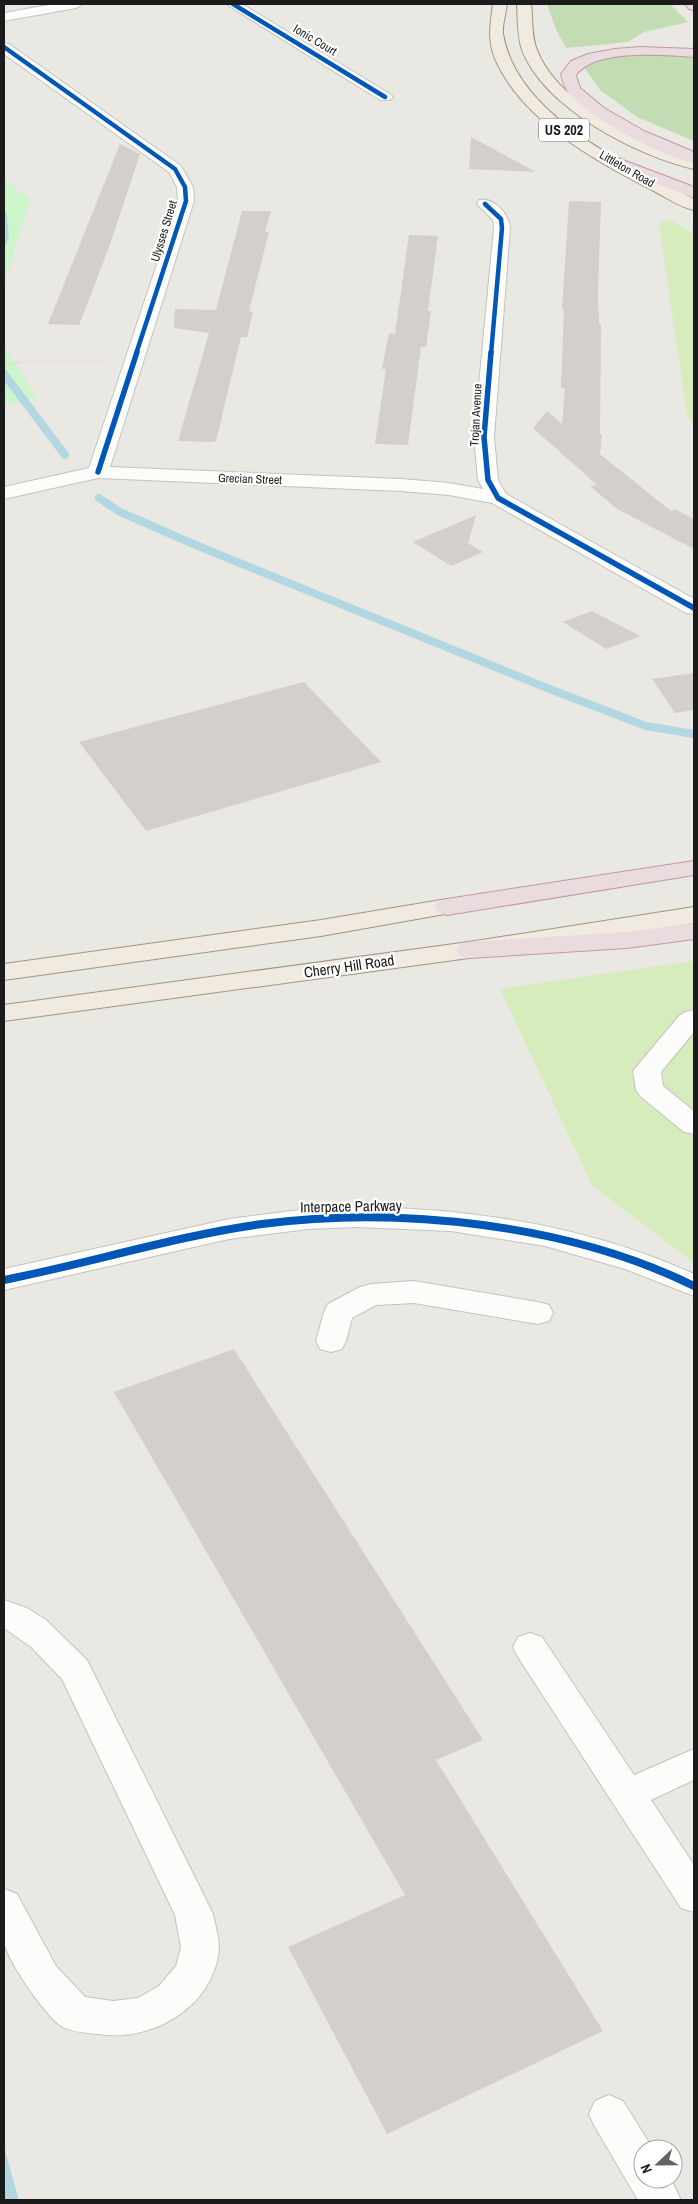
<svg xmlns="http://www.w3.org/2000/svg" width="698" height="2204" font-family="'Archivo Narrow',sans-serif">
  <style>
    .grass { fill: #d6ecbd }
    .forest { fill: #c3dcb4 }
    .park { fill: #ccf5cc }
    .water { fill: #b1d8e1 }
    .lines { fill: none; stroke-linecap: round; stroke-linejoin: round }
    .stream-far1 { stroke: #b1d8e1; stroke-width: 5.5 }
    .stream { stroke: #b1d8e1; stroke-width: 8 }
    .building { fill: #d3cfcb }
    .minor-casing { stroke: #c2c2bf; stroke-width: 2 }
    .major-casing { stroke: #9f9580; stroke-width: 2 }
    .highway-casing { stroke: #c298a3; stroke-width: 2 }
    .path { stroke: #ead9d6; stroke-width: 2.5; stroke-dasharray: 2 2; stroke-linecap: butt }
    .minor { fill: #fcfcfb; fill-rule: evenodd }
    .major { fill: #f0eae1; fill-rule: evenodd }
    .highway { fill: #eadcde; fill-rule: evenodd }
    .cycleway-far2-casing { stroke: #fff; stroke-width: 6 }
    .cycleway-far1-casing { stroke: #fff; stroke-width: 8 }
    .cycleway-casing { stroke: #fff; stroke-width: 11 }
    .cycleway-far2 { stroke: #0057b8; stroke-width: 4.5 }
    .cycleway-far1 { stroke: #0057b8; stroke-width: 5.5 }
    .cycleway { stroke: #0057b8; stroke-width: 8 }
    .labels { text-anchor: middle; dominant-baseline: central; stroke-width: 4.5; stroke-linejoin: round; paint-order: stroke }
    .far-street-label { font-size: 12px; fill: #1b1b1b; stroke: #fff }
    .shield { fill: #fff; stroke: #5f5f5f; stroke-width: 1 }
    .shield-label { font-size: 14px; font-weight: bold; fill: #1b1b1b }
    .street-label { font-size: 15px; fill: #1b1b1b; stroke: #fff }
  </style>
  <rect width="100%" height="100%" fill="#eae8e2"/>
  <path class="grass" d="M670,220L694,234V422L687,416L659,222Z
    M694,961V1263L592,1185L500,989Z"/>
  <path class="forest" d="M547,4H670L688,22L644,32L628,42L566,48L556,30Z
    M641,53L676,54L694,57V141L637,117L600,90L584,67L607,58Z"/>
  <path class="park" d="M4,178L30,200L4,285Z
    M4,345L37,398L4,405Z"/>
  <path class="water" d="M4,2147L19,2200H4Z"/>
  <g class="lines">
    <path class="stream-far1" d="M4,214L6,235L4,243"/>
    <path class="stream" d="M4,374L65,455
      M99,498L120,512L198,546L552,690L646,726L694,734"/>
  </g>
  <path class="building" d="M471,137L536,172L469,169Z
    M120,144L140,154L108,250L79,325L48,324Z
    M569,201L601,202L598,293L599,324H601L600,434H602L600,454L671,511L675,509L694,519V549L617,509L590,486L597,485L533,428L547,411L562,424L565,389L561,388L564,309H562Z
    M242,211H271L265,232H269L249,311L253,312L247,337H241L216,441L212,442L178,441L209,333L174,328L175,309L216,310Z
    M409,235L438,236L428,311H431L426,347H421L408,445L375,444L386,369H382L389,333L395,334Z
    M476,515L468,543L483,552L451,566L413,542Z
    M592,611L640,636L606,649L563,622Z
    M694,673V710L675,713L652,679Z
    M304,682L381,762L146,831L79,742Z
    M234,1349L483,1740L436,1760L603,2031L387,2134L288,1947L405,1895L114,1392Z"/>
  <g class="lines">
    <g class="minor-casing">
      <path id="minor" d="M54,4H83L76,8L4,21V13Z
        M226,4H242L390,94L393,97L390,100H380Z
        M4,43L9,44L181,166L193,187L194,201L110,467L401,479L449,483L483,489L478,480L474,437L494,228L493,220L477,204L479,200C494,197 509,214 510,228L494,437L498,480L506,494L694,599V614L686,613L492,503L449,495L401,491L98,478L4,499V487L89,468L178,201L177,187L169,172L4,54Z
        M694,1010V1032L661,1072L663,1086L694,1111V1134L684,1132L640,1096L636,1090L633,1071L678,1017L685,1012Z
        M356,1207C471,1208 588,1226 694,1274V1296L625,1269L545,1246L451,1231L356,1227L308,1229L229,1239L4,1290V1269L229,1219L308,1209Z
        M414,1281L538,1302L549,1305L553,1313L549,1321L538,1324L414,1303L376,1305L352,1318L346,1341L342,1349L331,1352L320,1349L316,1341L324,1312L328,1304L360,1287L371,1284Z
        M4,1600L27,1608L46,1620L87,1660L213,1914C215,1924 219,1937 219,1948C215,2006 152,2043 98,2034C87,2033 71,2032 61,2026C45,2015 8,1962 4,1942C1,1929 3,1903 4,1889L17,1894L56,1966L85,1997L113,2001L138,1998L159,1986L176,1966L181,1947L175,1915L62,1679L31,1647L4,1628Z
        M530,1633L542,1637L634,1775L694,1749V1780L651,1800L694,1865V1912L681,1908L518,1657L513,1647L518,1637Z
        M609,2095L623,2101L653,2149H643V2179H671L681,2200H638L595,2127L589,2114L595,2101Z"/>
    </g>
    <g class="major-casing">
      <path id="major" d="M493,4H507C506,14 502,25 503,34C517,116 627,165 694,199V210C679,207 664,196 650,189C595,161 524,121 497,63C487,43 490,25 493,4Z
        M517,4H531C533,19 531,36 537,50C559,106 641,140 694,159V169C637,156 544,108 522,50C517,36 518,19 517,4Z
        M447,899L456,902L460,907L456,912L321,936L4,980V964L321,920Z
        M694,907V923L469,958L4,1021V1005L469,942Z"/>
    </g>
    <g class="highway-casing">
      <path id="highway" d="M685,4H694V10L689,9Z
        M640,47L694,49V57C665,55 595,48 576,75L580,88L604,108L644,131L694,152V163C661,156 593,120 570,95C565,89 563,82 561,74L571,61L588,54L615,49Z
        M615,157L694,187V198L609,165L607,162L609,159Z
        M694,861V875L447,915L438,912L434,907L438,902L447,899Z
        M694,923V939L627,948L469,958L460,956L456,950L460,944L469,942L627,932Z"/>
    </g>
    <path class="path" d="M4,365L21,362H105"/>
    <use href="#minor" class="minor"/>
    <use href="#major" class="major"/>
    <use href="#highway" class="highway"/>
    <g class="cycleway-far2-casing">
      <path id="cycleway-far2" d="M233,4L385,97
        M4,47L175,169L185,187L186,201L136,354
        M485,204L501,219L502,228L491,354"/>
    </g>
    <g class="cycleway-far1-casing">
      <path id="cycleway-far1" d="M491,352L484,437L488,480L498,498L694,608
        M98,472L137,352"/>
    </g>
    <g class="cycleway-casing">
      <path id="cycleway" d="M4,1280C90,1263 175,1236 262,1224C400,1206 569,1224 694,1286"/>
    </g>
    <use href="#cycleway-far2" class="cycleway-far2"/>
    <use href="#cycleway-far1" class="cycleway-far1"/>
    <use href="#cycleway" class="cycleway"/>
  </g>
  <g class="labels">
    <g class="far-street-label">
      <text transform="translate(315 40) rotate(31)">Ionic Court</text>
      <text transform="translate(627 169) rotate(30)">Littleton Road</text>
      <text transform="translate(164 231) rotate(-73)">Ulysses Street</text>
      <text transform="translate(476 415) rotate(-87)">Trojan Avenue</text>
      <text transform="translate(250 479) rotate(2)">Grecian Street</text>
    </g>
    <rect class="shield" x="539" y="118.5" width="50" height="23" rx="4"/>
    <g class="shield-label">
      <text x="564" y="130">US 202</text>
    </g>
    <g class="street-label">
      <text transform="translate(349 966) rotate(-8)">Cherry Hill Road</text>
      <text transform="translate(351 1206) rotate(-1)">Interpace Parkway</text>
    </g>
  </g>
  <rect width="698" height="2204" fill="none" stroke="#1b1b1b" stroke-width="10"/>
  <g transform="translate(658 2164) rotate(248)"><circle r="24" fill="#ffffff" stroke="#a4a4a4"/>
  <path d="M0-4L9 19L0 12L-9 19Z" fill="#636361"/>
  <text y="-8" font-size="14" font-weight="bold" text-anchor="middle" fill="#1b1b1b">N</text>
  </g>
</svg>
